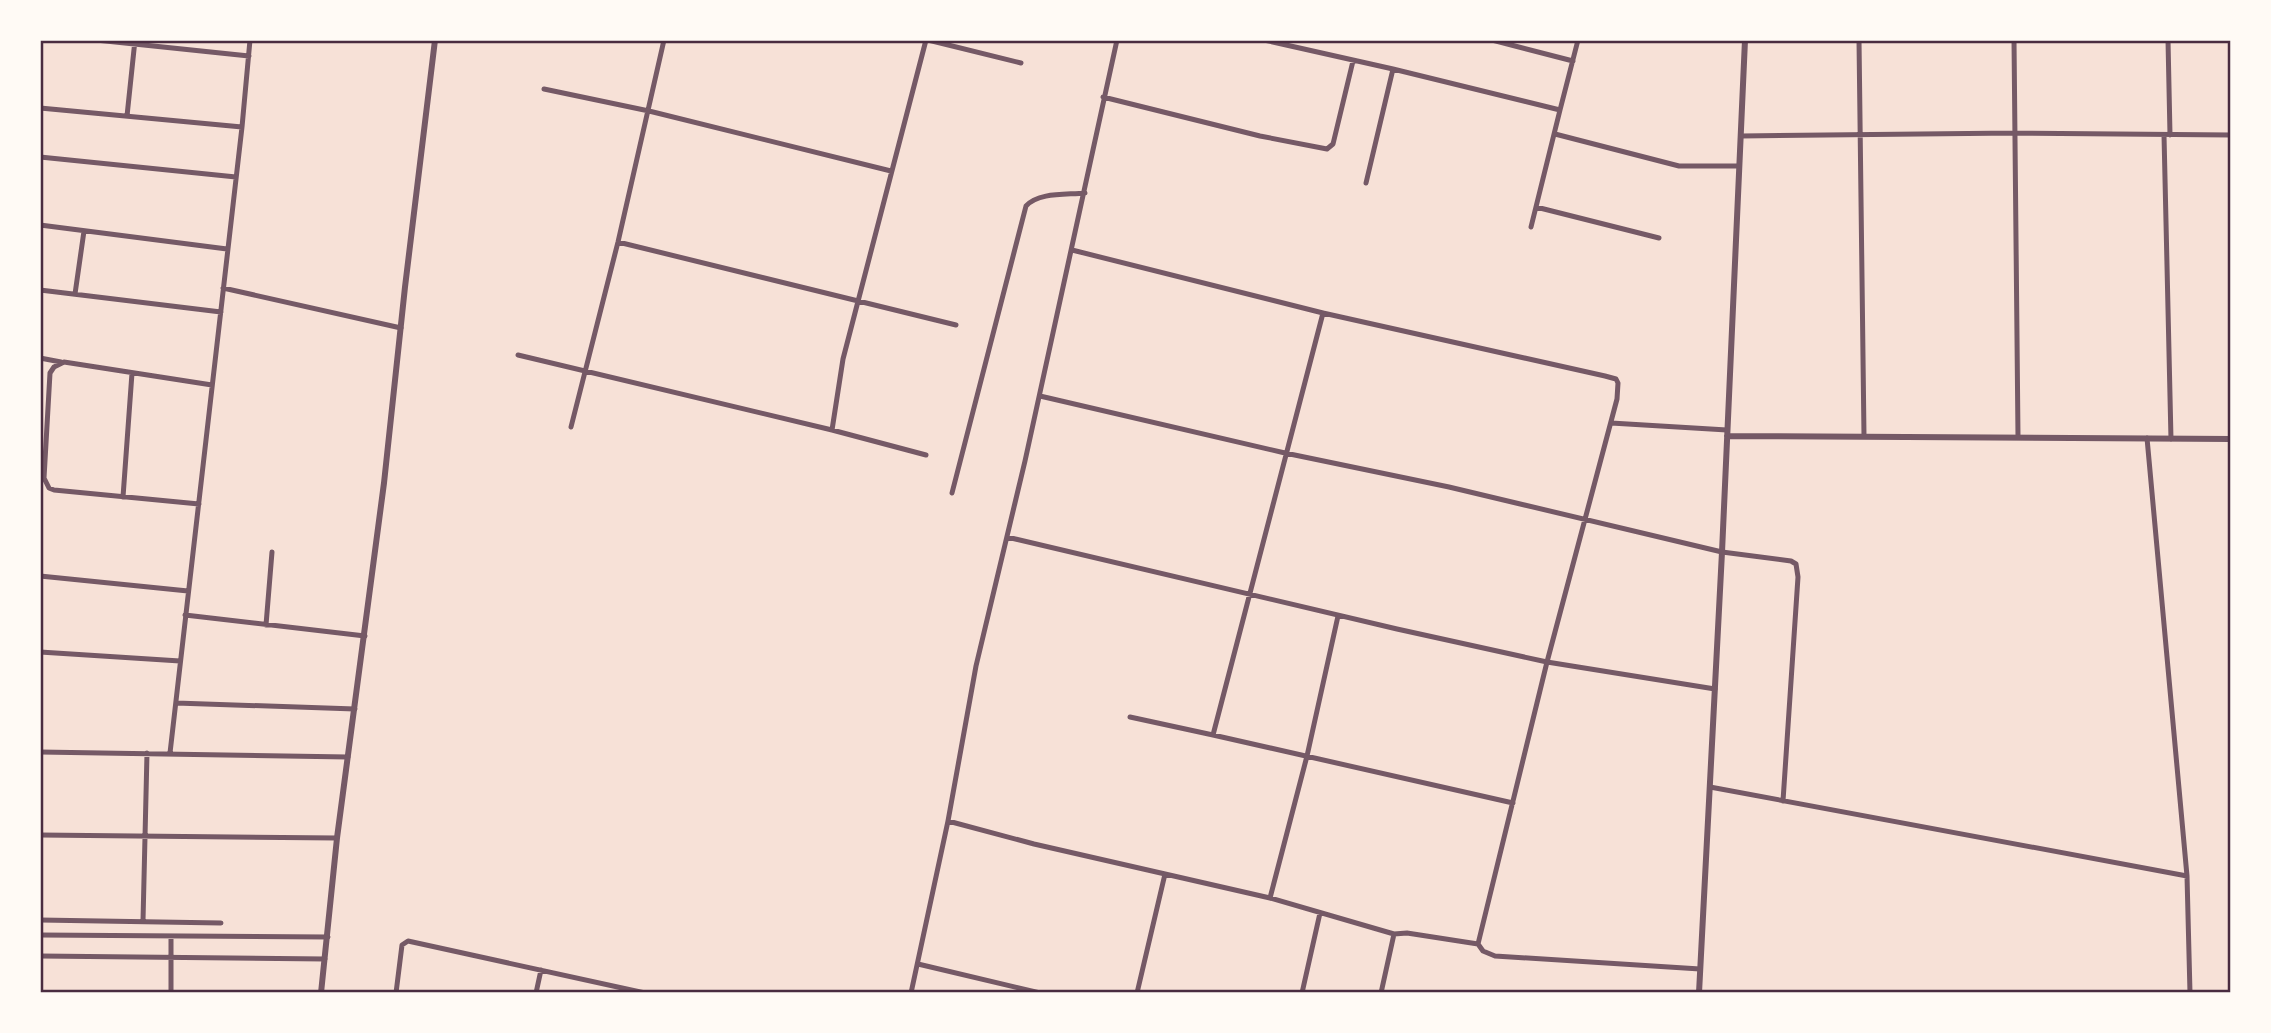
<svg xmlns="http://www.w3.org/2000/svg" width="2271" height="1033" font-family="'Fira Sans',sans-serif">
  <style>
    .lines { fill: none; stroke-linecap: round; stroke-linejoin: round }
    .minor { stroke: #755966; stroke-width: 5 }
    .tertiary { stroke: #755966; stroke-width: 6 }
    .neatline { fill: none; stroke: #4a2c40; stroke-width: 2.5 }
  </style>
  <rect width="100%" height="100%" fill="#f7e1d7"/>
  <g class="lines">
    <path class="minor" d="M96,40L249,56
      M928,40L1021,63
      M1264,40L1393,69L1366,183
      M1492,40L1573,61
      M1859,40L1864,436
      M2014,40L2018,436
      M2168,40L2170,135
      M1393,69L1560,110L1578,40
      M544,89L649,111L891,171
      M1103,97L1260,136L1327,149L1333,144L1353,61
      M40,108L242,127L170,753
      M127,116L135,40
      M242,127L250,40
      M1555,134L1679,166H1739
      M2164,135L2171,439
      M1741,136L2015,133L2231,135
      M40,157L236,177
      M1536,207L1659,238
      M40,225L227,249
      M1531,227L1560,110
      M618,242L956,325
      M1072,250L1323,313L1605,376L1616,379L1618,383L1617,399L1547,662L1478,944
      M223,288L401,328
      M40,290L221,312
      M75,294L84,231
      M518,355L832,430L926,455
      M40,358L61,362
      M1040,396L1285,453L1449,487L1722,552L1791,561L1796,564L1798,577L1783,801
      M1611,423L1727,430
      M571,427L618,242L664,40
      M832,430L843,359L926,40
      M2147,438L2187,876L2190,993
      M952,493L1026,206C1039,192 1066,195 1085,193
      M123,497L132,373
      M199,504L54,490L49,488L44,478L50,373L54,367L64,362L212,385
      M1007,537L1397,629L1547,662L1715,689
      M40,576L188,591
      M185,615L365,636
      M266,625L272,552
      M40,652L180,661
      M176,703L355,709
      M1130,717L1213,735L1323,313
      M1213,735L1513,803
      M40,752L348,757
      M1710,787L2187,876
      M948,821L1034,844L1270,898L1394,934L1407,933L1478,944L1483,951L1495,956L1700,969
      M40,835L337,838
      M1270,898L1307,756L1338,616
      M40,920L221,923
      M143,921L147,753
      M40,935L328,937
      M171,936V993
      M40,956L325,959
      M918,964L1040,993
      M396,993L402,945L408,941L645,993
      M536,993L541,970
      M911,993L948,821L976,666L1025,461L1117,40
      M1137,993L1165,874
      M1302,993L1320,913
      M1381,993L1394,934"/>
    <path class="tertiary" d="M1727,436L2231,439
      M321,993L337,838L384,483L405,287L435,40
      M1699,993L1722,552L1745,40"/>
  </g>
  <rect width="2271" height="1033" fill="none" stroke="#fffaf5" stroke-width="84"/>
  <rect x="42" y="42" width="2187" height="949" class="neatline"/>
</svg>
